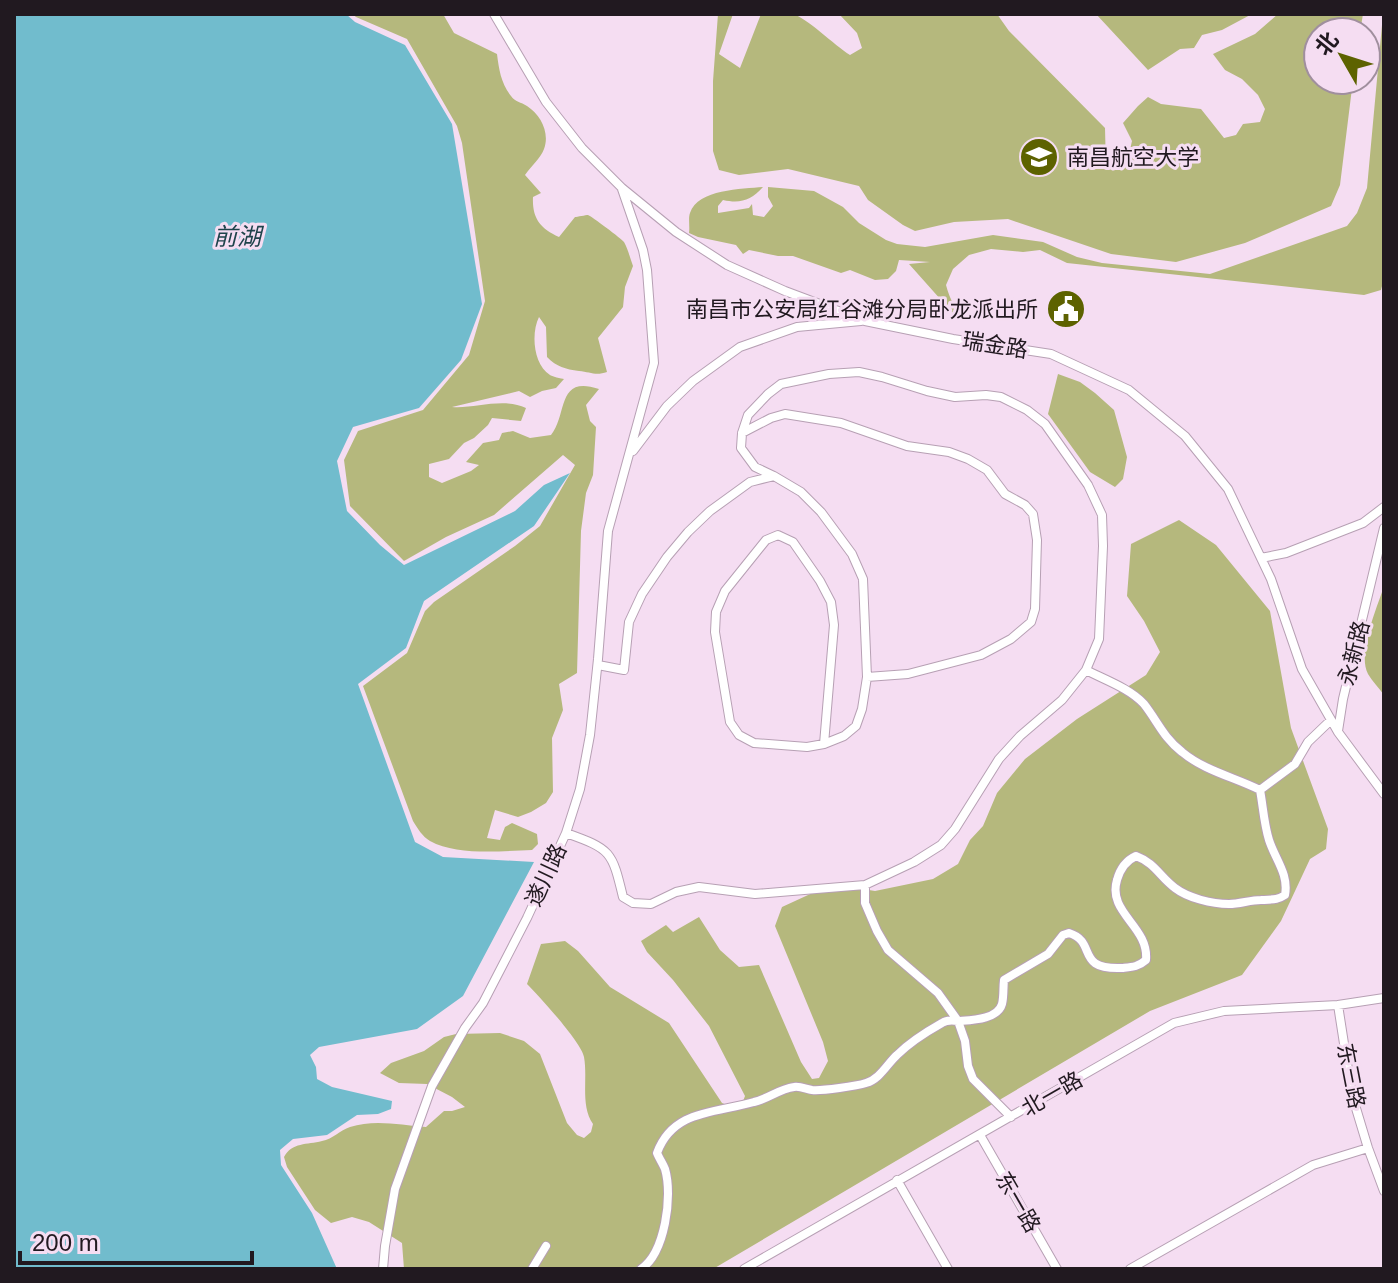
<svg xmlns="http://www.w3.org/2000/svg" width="1398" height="1283" font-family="Helvetica,'Noto Sans SC',sans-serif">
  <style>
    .forest { fill: #b5b87d }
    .water { fill: #71bccd }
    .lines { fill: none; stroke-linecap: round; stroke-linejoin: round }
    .minor-casing { stroke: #b7a0b4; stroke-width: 10 }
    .minor { stroke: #fff; stroke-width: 8 }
    .labels { text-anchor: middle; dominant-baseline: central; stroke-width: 6; stroke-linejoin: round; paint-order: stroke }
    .poi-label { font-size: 22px; fill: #211920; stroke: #f5ddf2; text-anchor: start }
    .street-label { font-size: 22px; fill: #211920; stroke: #f5ddf2 }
    .water-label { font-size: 24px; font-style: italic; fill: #1f434b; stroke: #f5ddf2 }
  </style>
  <rect width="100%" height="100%" fill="#f5ddf2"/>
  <path class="forest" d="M352,14H443L454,33L497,54C499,70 501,83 511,96C515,102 521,102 527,106C541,115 550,133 544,149C541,158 531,166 525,175L541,193L533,197C532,218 540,228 559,237L575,217C577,217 586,215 588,215C591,216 622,239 624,242C628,249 630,258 633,266L625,287L623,307L598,338L607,372C596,376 590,372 579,371C565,369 557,367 547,357L546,327L539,317C531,333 533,364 550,375C551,376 562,379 564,379L556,388L542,391L530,397L519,391L452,407C474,409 503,397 526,408L521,421L492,418L488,425L474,438L464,443L449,459L429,464V477L442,483L471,471L479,465L466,462L483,443L499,440L502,433L513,431L530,438L551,435C568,414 556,375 599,389L586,405L590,421L596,427L593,475L586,493L581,531L577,673L559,684L563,710L552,738L553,792L546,803L531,812L518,817L495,810L487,838L500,840L505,827L512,823L537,834L538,844L532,850C502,851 457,856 430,841C422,836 418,829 413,821L363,686L407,653L425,611L434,602L515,546L540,526L575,465L563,455L494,515L446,537L404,561L350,506L344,460L358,431L423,410L469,355L485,301L462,143L457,126L407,39L356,17Z
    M718,14H733L719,54L740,68L761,14C771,14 783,12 793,14C807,18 834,45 850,55L862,48L857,33L839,14H997L1009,31L1105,128L1106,169L1127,163L1132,141L1123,123L1138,106L1148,97L1161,104L1201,109L1224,138L1236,135L1243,124L1260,122L1265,109L1258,95L1242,79L1225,70L1213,54L1255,34L1278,14H1363L1360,32H1318V80H1353L1340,185L1331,206L1245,243L1176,262L1111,254L1008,219L954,222L915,231L903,225L868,200L859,186L788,169L739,175L719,170L713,151V81Z
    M1096,14H1252L1222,30L1202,35L1194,48L1180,49L1148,70Z
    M1383,14L1384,278L1381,290L1364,295L1067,263L1040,250L1023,252L991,249L969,255L953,269L946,285C950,300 956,313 970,320L958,319L909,264L930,262L899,260L896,271L888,279L875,280L850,270L841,273L793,256H778L749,250L743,254L736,245L698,237L689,233C690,227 688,218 690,213C698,189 742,189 763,187C751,200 741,204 723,200L718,206V213L749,208L752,204L753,215L764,217L773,206L768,197V187L814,191L843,207L859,223L886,240L897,244L925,247L993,235L1043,242L1077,257L1102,263L1210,274L1347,226L1357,213L1367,188Z
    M1058,374L1080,382L1095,393L1114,410L1127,457L1123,479L1115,487L1090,472L1048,414Z
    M1179,520L1216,545L1270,611L1291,728L1328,829L1326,849L1310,859L1281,921L1242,975L1150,1011L713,1269H404L402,1243L369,1222L352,1217L331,1223L315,1210L287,1167L284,1157C292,1142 307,1145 322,1141C333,1139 340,1130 350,1127C374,1119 401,1125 426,1127L444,1111H452L465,1107L452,1097L427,1084L399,1083L380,1073L391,1063L424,1051L444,1037L456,1034L500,1033L524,1041L540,1054L567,1123L577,1135L584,1138L591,1132L593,1124C580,1105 588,1079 584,1057C582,1043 539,996 527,984L541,944L565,941L578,951L610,987L669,1023L722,1103L732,1107L742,1104L745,1096L709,1026L673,980L647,952L641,941L666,925L673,932L699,917L720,950L739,967L759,965L801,1062L812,1079L819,1078L828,1061L823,1042L775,926L782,907L832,884L875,891L933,879L958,864L970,840L983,826L997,793L1025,759L1077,719L1146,675L1160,652L1144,621L1127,596L1131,544Z
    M1384,586V695C1379,688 1372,681 1368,674C1357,653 1377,608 1384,586Z"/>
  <path class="water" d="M14,14H346L355,22L405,45L452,124L482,304L461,360L419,408L353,427L337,461L347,511L380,545L404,565L515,511L544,485L570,473L534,526L424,601L406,648L358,684L415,842L443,857L534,862L463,996L417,1029L319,1047L310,1055L316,1067L317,1079L332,1087L392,1101L391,1109L378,1114L357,1115L327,1135L293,1139L280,1150L281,1165L312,1213L337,1269H14Z"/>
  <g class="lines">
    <g class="minor-casing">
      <path id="minor" d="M494,14L546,102L582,148L622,188L676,232L727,265L785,291L865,321L953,339L1051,354L1129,390L1185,436L1228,489L1271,579L1302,669L1338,732L1384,794
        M742,433L771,418L785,414L841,423L907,446L949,452L968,459L987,470L1005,494L1025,505L1033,514L1037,540L1035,609L1031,622L1011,639L981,655L908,674L867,677
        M633,451L667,406L693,381L740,347L797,327L861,321
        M774,476L801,492L821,512L852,554L863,579L867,677L862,709L856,726L844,736L824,744L807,747L754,743L739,735L730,722L715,632L716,612L725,591L766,540L778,535L793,542L820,581L831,602L834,625L824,744
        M1261,558L1286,553L1363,523L1384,507
        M1086,670C1105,680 1129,688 1144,704C1158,722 1163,737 1182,752C1205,771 1234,777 1260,790L1295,764L1308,742L1331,720
        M1338,731L1343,699L1384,528
        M566,833C611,849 612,851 623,897L633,903L651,904L676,892L699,887L755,894L865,885L914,862L941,845L955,829L999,759L1020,736L1062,700L1086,670L1099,639L1103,546L1102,515L1088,485L1045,424L1027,410L1001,397L986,395L955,397L927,391L882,377L859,372L829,374L781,384L768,394L748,415L742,433L741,448L755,467L774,476L750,482L710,511L688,532L667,557L642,594L629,622L624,670L598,665
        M865,885V903L877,931L888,950L938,993L958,1021L965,1041L968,1066L973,1079L1011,1117
        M1338,1005L1352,1095L1368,1148L1384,1191
        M980,1135L1057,1269
        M897,1180L948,1269
        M383,1269L385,1246L395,1189L432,1086L465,1028L483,1003L527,918L566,833L580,789L590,735L598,659L608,531L654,363L647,270L643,250L622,189
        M532,1269L546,1246
        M641,1269C665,1253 673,1196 665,1169C663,1164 659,1158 657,1153C673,1109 717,1113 754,1102C768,1099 779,1089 794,1087C800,1086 806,1089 812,1090C822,1091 857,1086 866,1083C880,1079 887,1064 897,1055C910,1042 926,1032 942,1023C948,1019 953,1021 960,1021C973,1020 998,1019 1002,1004C1004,996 1003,988 1004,980L1048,954L1063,935L1069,933C1098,942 1074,970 1122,968C1132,967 1138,967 1146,960C1149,926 1107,913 1117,880C1120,869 1125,861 1136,856C1155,863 1160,877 1175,888C1188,898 1212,904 1229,904C1240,904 1250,900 1261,900C1271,899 1276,901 1285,895C1289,874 1275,859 1269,840C1264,824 1263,806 1260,790
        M744,1269L1174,1023L1224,1011L1338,1005L1384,998
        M1130,1269L1313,1165L1368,1148"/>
    </g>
    <use href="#minor" class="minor"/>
  </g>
  <defs>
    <g id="university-disc" transform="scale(2)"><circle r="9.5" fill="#5d6200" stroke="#f5ddf2"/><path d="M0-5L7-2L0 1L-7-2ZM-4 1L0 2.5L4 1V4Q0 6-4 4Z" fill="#fff"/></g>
    <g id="civic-disc" transform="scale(2)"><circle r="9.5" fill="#5d6200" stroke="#f5ddf2"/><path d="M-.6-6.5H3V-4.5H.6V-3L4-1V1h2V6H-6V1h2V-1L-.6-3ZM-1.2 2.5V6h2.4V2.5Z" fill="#fff"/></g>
  </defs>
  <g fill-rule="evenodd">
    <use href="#university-disc" x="1039" y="157"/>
    <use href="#civic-disc" x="1066" y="309"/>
  </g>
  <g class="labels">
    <g class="poi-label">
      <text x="1067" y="157">南昌航空大学</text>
      <text x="1038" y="309" text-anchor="end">南昌市公安局红谷滩分局卧龙派出所</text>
    </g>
    <g class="street-label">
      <text transform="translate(995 345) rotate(9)">瑞金路</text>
      <text transform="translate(1354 653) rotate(-76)">永新路</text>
      <text transform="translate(546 875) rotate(-65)">遂川路</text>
      <text transform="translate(1351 1076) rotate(79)">东三路</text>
      <text transform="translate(1052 1094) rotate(-30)">北一路</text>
      <text transform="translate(1018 1202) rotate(60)">东一路</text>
    </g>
    <g class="water-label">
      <text x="237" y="236">前湖</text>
    </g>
  </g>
  <rect width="1398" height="1283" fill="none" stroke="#211920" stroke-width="32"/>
  <g transform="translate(1342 56) rotate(309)"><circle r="38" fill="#f5ddf2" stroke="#a08f9e" stroke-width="2"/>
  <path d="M0-6L14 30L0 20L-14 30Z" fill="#5d6200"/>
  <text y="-12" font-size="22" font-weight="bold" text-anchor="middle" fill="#211920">北</text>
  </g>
  <path d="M20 1251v12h232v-12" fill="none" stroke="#211920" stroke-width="4"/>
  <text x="32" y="1251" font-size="24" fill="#211920" stroke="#f5ddf2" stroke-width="6" paint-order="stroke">200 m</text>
</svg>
